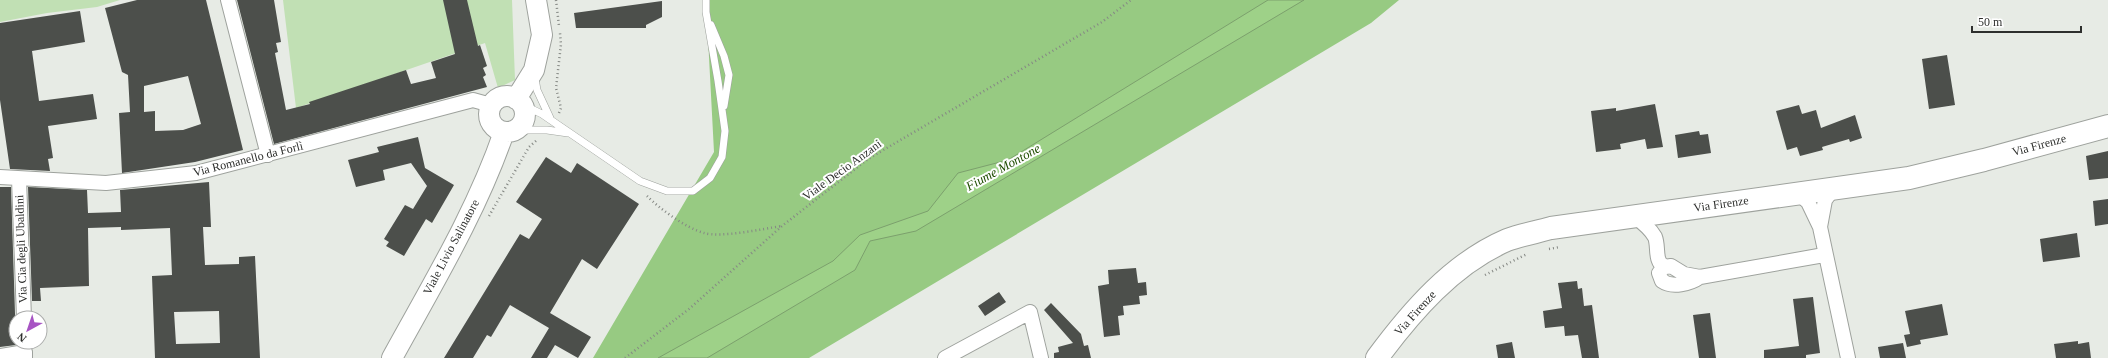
<svg xmlns="http://www.w3.org/2000/svg" width="2108" height="358" font-family="Georgia,serif">
  <style>
    .green { fill: #c1e0b4 }
    .forest { fill: #97ca82 }
    .water { fill: #9ed188; stroke: #7ca06d }
    .building { fill: #4c4f4b; fill-rule: evenodd }
    .lines { fill: none; stroke-linecap: round; stroke-linejoin: round }
    .lane-casing { stroke: #9ea29d; stroke-width: 8 }
    .street-casing { stroke: #9ea29d; stroke-width: 16 }
    .secondary-casing { stroke: #9ea29d; stroke-width: 22 }
    .primary-casing { stroke: #9ea29d; stroke-width: 24 }
    .path { stroke: #858884; stroke-width: 2.5; stroke-dasharray: 1 3; stroke-linecap: butt }
    .lane { stroke: #fff; stroke-width: 7 }
    .street { stroke: #fff; stroke-width: 14 }
    .secondary { stroke: #fff; stroke-width: 20 }
    .primary { stroke: #fff; stroke-width: 22 }
    .labels { text-anchor: middle; dominant-baseline: central; stroke-width: 4; stroke-linejoin: round; paint-order: stroke }
    .street-label { font-size: 12px; fill: #2e2f2d; stroke: #fff }
    .water-label { font-size: 13px; font-style: italic; fill: #1f4d00; stroke: #fff }
  </style>
  <rect width="100%" height="100%" fill="#e7ebe5"/>
  <path class="green" d="M0,0H120L97,7L47,13L0,22Z
    M283,0H512L515,80L498,88L485,43L296,108Z"/>
  <path class="forest" d="M706,0H1399L1371,23L809,358H593L714,152Z"/>
  <path class="water" d="M1268,0H1304L916,231L870,241L855,270L707,358H658L833,261L860,235L928,211L958,173L1008,160Z"/>
  <path class="building" d="M137,0H206L243,150L195,162L122,173L119,113L130,112L128,75L122,72L105,8ZM188,76L201,124L183,130L155,131V111L144,112V86Z
    M237,0H274L281,42L276,43L278,52L275,53L286,110L310,104L309,102L406,70L411,84L436,78L431,62L455,54L443,0H467L478,46L480,45L487,66L483,68L486,75L483,77L487,87L274,144Z
    M662,1V17L646,25V28H576L574,13Z
    M80,11L85,42L32,51L39,101L93,94L97,119L48,126L53,158L48,159L50,171L10,169L0,100V23Z
    M1947,55L1955,105L1929,109L1922,59Z
    M1655,104L1663,147L1647,149L1645,139L1620,144L1621,149L1596,152L1591,111L1616,108V111Z
    M1799,105L1802,114L1816,110L1821,128L1855,115L1862,138L1850,142L1849,139L1822,147L1823,150L1800,156L1797,147L1787,150L1776,111Z
    M1699,131L1700,135L1708,134L1711,153L1678,158L1675,135Z
    M418,137L425,168L454,185L432,223L426,219L404,256L386,246L389,242L384,239L405,205L413,209L427,186L411,163L383,170L385,180L356,187L348,160L379,152L377,147Z
    M2108,151V178L2089,180L2086,156Z
    M546,157L571,173L577,163L639,204L597,269L582,259L550,313L591,337L578,358L555,345L547,358H531L549,328L510,305L491,337L487,335L473,358H444L520,234L529,239L542,219L516,202Z
    M209,182L211,227H203L205,265L239,264V257L255,256L260,358H155L152,276L172,275L170,228L121,230V227L88,228L89,286L40,288L41,301H32L28,187L87,190L88,213L121,212L120,190ZM219,311L220,343L176,344L174,312Z
    M0,187H11L16,345L0,347Z
    M2108,199V224L2095,226L2093,201Z
    M2077,233L2080,257L2043,262L2040,239Z
    M1136,268L1138,283L1146,282L1147,295L1139,296L1140,304L1123,306L1124,315L1118,316L1120,335L1104,337L1098,286L1109,284L1108,270Z
    M1577,281L1578,289L1582,288L1584,306L1592,305L1599,358H1582L1578,335L1565,336L1564,326L1545,328L1543,311L1562,308L1558,283Z
    M999,292L1006,302L985,316L978,306Z
    M1813,297L1820,353L1806,355V358H1764V350L1799,346L1793,299Z
    M1051,303L1081,334L1084,346L1088,345L1091,358H1054V353L1059,352L1058,347L1073,343L1044,310Z
    M1942,304L1948,335L1920,340L1921,344L1907,347L1904,335L1910,334L1905,311Z
    M1710,313L1716,358H1699L1693,315Z
    M2078,341V344L2089,342L2091,358H2056L2054,344Z
    M1512,342L1515,358H1498L1496,345Z
    M1903,343L1906,358H1880L1878,347Z"/>
  <g class="lines">
    <g class="lane-casing">
      <path id="lane" d="M711,25L724,56L729,75L724,106
        M535,78L537,90L550,118
        M523,105L542,114L640,181L667,191H693L710,178L722,157L725,131L718,81L706,12V0
        M516,130H547L568,133"/>
    </g>
    <g class="street-casing">
      <path id="street" d="M228,0L268,155
        M0,177L106,183L196,173L473,100L491,105
        M19,179L24,318
        M1798,193L1808,202L1820,227L1848,358
        M1634,216C1642,222 1650,228 1655,237C1659,247 1654,260 1664,267
        M1820,227L1825,200L1834,188
        M1700,277C1690,284 1672,288 1662,281L1659,273L1664,267L1671,266L1684,274L1700,277L1824,255
        M0,356L25,352V358
        M945,358L1030,312L1041,358"/>
    </g>
    <g class="secondary-casing">
      <path id="secondary" d="M489 114a18 18 0 1 1 36 0a18 18 0 1 1-36 0Z
        M516,99L534,70L542,35L536,0
        M392,358C432,285 477,211 504,132"/>
    </g>
    <g class="primary-casing">
      <path id="primary" d="M1377,358C1411,312 1453,263 1507,240C1521,235 1537,232 1551,228L1909,178L1984,160L2108,126"/>
    </g>
    <path class="path" d="M556,0L559,26
      M559,113L561,108L556,88L561,44L560,33
      M647,196C660,209 686,228 704,233C721,238 762,229 782,226
      M489,216L529,147L537,140
      M1549,249L1560,247
      M1485,275L1527,254
      M625,358L689,309L782,226L868,159L1102,22L1131,0"/>
    <use href="#lane" class="lane"/>
    <use href="#street" class="street"/>
    <use href="#secondary" class="secondary"/>
    <use href="#primary" class="primary"/>
  </g>
  <g class="labels">
    <g class="street-label">
      <text transform="translate(2039 145) rotate(-15)">Via Firenze</text>
      <text transform="translate(248 159) rotate(-14)">Via Romanello da Forlì</text>
      <text transform="translate(842 170) rotate(-36)">Viale Decio Anzani</text>
      <text transform="translate(1721 204) rotate(-8)">Via Firenze</text>
      <text transform="translate(451 247) rotate(-62)">Viale Livio Salinatore</text>
      <text transform="translate(21 249) rotate(-92)">Via Cia degli Ubaldini</text>
      <text transform="translate(1415 313) rotate(-48)">Via Firenze</text>
    </g>
    <g class="water-label">
      <text transform="translate(1003 167) rotate(-29)">Fiume Montone</text>
    </g>
  </g>
  <g transform="translate(28 330) rotate(220)"><circle r="19" fill="#ffffff" stroke="#abacab"/>
  <path d="M0-3L7 15L0 10L-7 15Z" fill="#a754c3"/>
  <text y="-6" font-size="11" font-weight="bold" text-anchor="middle" fill="#2e2f2d">N</text>
  </g>
  <path d="M1972 26v6h109v-6" fill="none" stroke="#2e2f2d" stroke-width="2"/>
  <text x="1978" y="26" font-size="12" fill="#2e2f2d" stroke="#ffffff" stroke-width="3" paint-order="stroke">50 m</text>
</svg>
